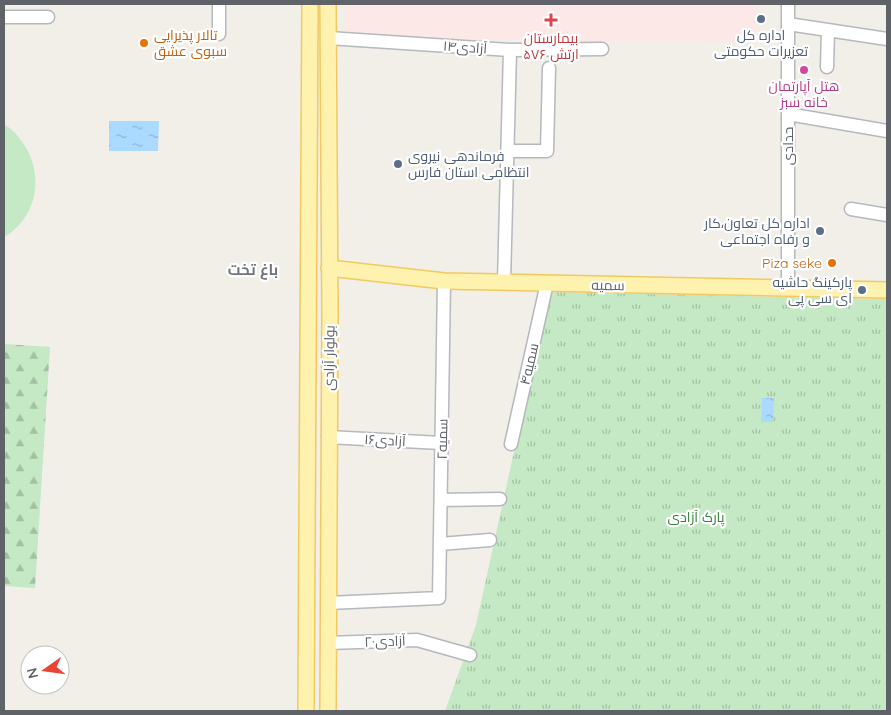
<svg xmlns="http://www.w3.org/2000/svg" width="891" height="715" font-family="Quicksand,Cairo,sans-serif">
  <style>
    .medical { fill: #fce8e6 }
    .green { fill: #c5e8c5 }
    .forest { fill: url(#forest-firs) }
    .park { fill: url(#park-tufts) }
    .water { fill: url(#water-ripples) }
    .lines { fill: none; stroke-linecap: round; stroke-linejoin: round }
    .minor-casing { stroke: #b5b8bc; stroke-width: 15 }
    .major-casing { stroke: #f2c960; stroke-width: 18 }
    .minor { stroke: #fff; stroke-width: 12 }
    .major { stroke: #fff2af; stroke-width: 15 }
    .service-dot { fill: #5c6f8a; stroke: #fff; stroke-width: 2 }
    .health-dot { fill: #e0444e; stroke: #fff; stroke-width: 2 }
    .food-dot { fill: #e8710a; stroke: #fff; stroke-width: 2 }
    .hotel-dot { fill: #d1479c; stroke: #fff; stroke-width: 2 }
    .labels { text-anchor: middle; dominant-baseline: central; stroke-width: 4.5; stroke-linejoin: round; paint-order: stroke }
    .food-label { font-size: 14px; fill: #c56008; stroke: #fff; text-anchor: start }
    .service-label { font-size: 14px; fill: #4e5e75; stroke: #fff; text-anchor: end }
    .health-label { font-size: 14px; fill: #be3a42; stroke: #fff }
    .street-label { font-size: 14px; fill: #5f6368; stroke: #fff }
    .hotel-label { font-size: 14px; fill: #b23c85; stroke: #fff }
    .park-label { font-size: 14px; fill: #348238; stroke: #fff }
    .neighbourhood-label { font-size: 15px; font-weight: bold; fill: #70757a; stroke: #fff }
  </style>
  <defs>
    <pattern id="forest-firs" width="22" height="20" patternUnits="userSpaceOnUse" patternTransform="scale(1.25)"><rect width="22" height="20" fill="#c5e8c5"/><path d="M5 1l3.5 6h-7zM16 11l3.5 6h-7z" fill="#a3c0a4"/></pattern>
    <pattern id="park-tufts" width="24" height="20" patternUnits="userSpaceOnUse" patternTransform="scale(1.25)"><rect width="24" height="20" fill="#c5e8c5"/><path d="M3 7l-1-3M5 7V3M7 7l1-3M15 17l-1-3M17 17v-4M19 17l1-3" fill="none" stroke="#a3c0a4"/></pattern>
    <pattern id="water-ripples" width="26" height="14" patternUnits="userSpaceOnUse" patternTransform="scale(1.25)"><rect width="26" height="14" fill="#aadaff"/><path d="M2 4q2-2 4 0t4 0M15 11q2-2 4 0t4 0" fill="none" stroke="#8eb4d2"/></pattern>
  </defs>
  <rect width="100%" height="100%" fill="#f1efe8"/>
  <path class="medical" d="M345,4H756L755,43L346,37Z"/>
  <path class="green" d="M4,125C12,128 18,136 23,143C45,175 37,218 4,237Z"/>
  <path class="forest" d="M4,344L50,347L35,588L4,586Z"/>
  <path class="park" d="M549,292L887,299V711H445L476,625Z"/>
  <path class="water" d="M109,121H159L158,151H109Z
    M762,398H774L773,422H761Z"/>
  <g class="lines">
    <g class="minor-casing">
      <path id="minor" d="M219,4V34
        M788,4V288
        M4,17H48
        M788,24L887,39
        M328,38L510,50L602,49
        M827,67L828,30
        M788,114L887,131
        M508,151H547L549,68
        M851,209L887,215
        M504,282L510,50
        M328,437L441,443
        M511,444L547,283
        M441,500L500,499
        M440,544L490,540
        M328,603L439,598L444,281
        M328,643L417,640L470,655"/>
    </g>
    <g class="major-casing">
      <path id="major" d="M328,4L330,316L328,711
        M329,268L444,281L887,290
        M306,711L310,4"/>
    </g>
    <use href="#minor" class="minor"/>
    <use href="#major" class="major"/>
  </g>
  <g class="service-dot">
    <circle cx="761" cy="19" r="5"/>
    <circle cx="398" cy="164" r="5"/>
    <circle cx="820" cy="231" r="5"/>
    <circle cx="862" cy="290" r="5"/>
  </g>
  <path class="health-dot" d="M548.5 12.5h5v5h5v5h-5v5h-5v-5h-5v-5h5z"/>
  <g class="food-dot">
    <circle cx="144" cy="43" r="5"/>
    <circle cx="832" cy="263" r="5"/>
  </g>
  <circle class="hotel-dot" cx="804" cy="70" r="5"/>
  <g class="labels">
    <g class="food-label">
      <text x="154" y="35">تالار پذیرایی<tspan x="154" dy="16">سبوی عشق</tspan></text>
      <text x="822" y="263" text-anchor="end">Piza seke</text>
    </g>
    <g class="service-label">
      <text x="761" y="35" text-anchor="middle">اداره کل<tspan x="761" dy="16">تعزیرات حکومتی</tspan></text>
      <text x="408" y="156" text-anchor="start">فرماندهی نیروی<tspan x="408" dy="16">انتظامی استان فارس</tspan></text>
      <text x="810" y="223">اداره کل تعاون،کار<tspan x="810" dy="16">و رفاه اجتماعی</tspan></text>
      <text x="852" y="282">پارکینگ حاشیه<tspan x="852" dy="16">ای سی پی</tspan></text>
    </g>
    <g class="health-label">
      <text x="551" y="38">بیمارستان<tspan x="551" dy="16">۵۷۶ ارتش</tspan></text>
    </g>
    <g class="street-label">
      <text transform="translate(465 47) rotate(4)">آزادی۱۴</text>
      <text transform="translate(788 146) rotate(-90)">حدادی</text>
      <text transform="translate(608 285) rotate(1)">سمیه</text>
      <text transform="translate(329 358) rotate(-89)">بولوار آزادی</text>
      <text transform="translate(529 364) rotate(-77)">سمیه۴</text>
      <text transform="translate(442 439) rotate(-89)">۲سمیه</text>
      <text transform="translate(385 440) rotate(3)">آزادی۱۶</text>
      <text transform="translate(385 641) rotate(-2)">آزادی۲۰</text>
    </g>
    <g class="hotel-label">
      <text x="804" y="86">هتل آپارتمان<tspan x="804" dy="16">خانه سبز</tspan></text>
    </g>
    <g class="park-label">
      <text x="696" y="517">پارک آزادی</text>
    </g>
    <g class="neighbourhood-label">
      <text x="253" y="269">باغ تخت</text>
    </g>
  </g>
  <rect width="891" height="715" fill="none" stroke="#5f6368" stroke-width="10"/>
  <g transform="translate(45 670) rotate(256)"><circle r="24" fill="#ffffff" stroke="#bfc1c3"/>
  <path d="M0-4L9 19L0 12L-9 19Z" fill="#ea4335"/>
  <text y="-8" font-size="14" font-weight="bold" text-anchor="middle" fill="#5f6368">N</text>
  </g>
</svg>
